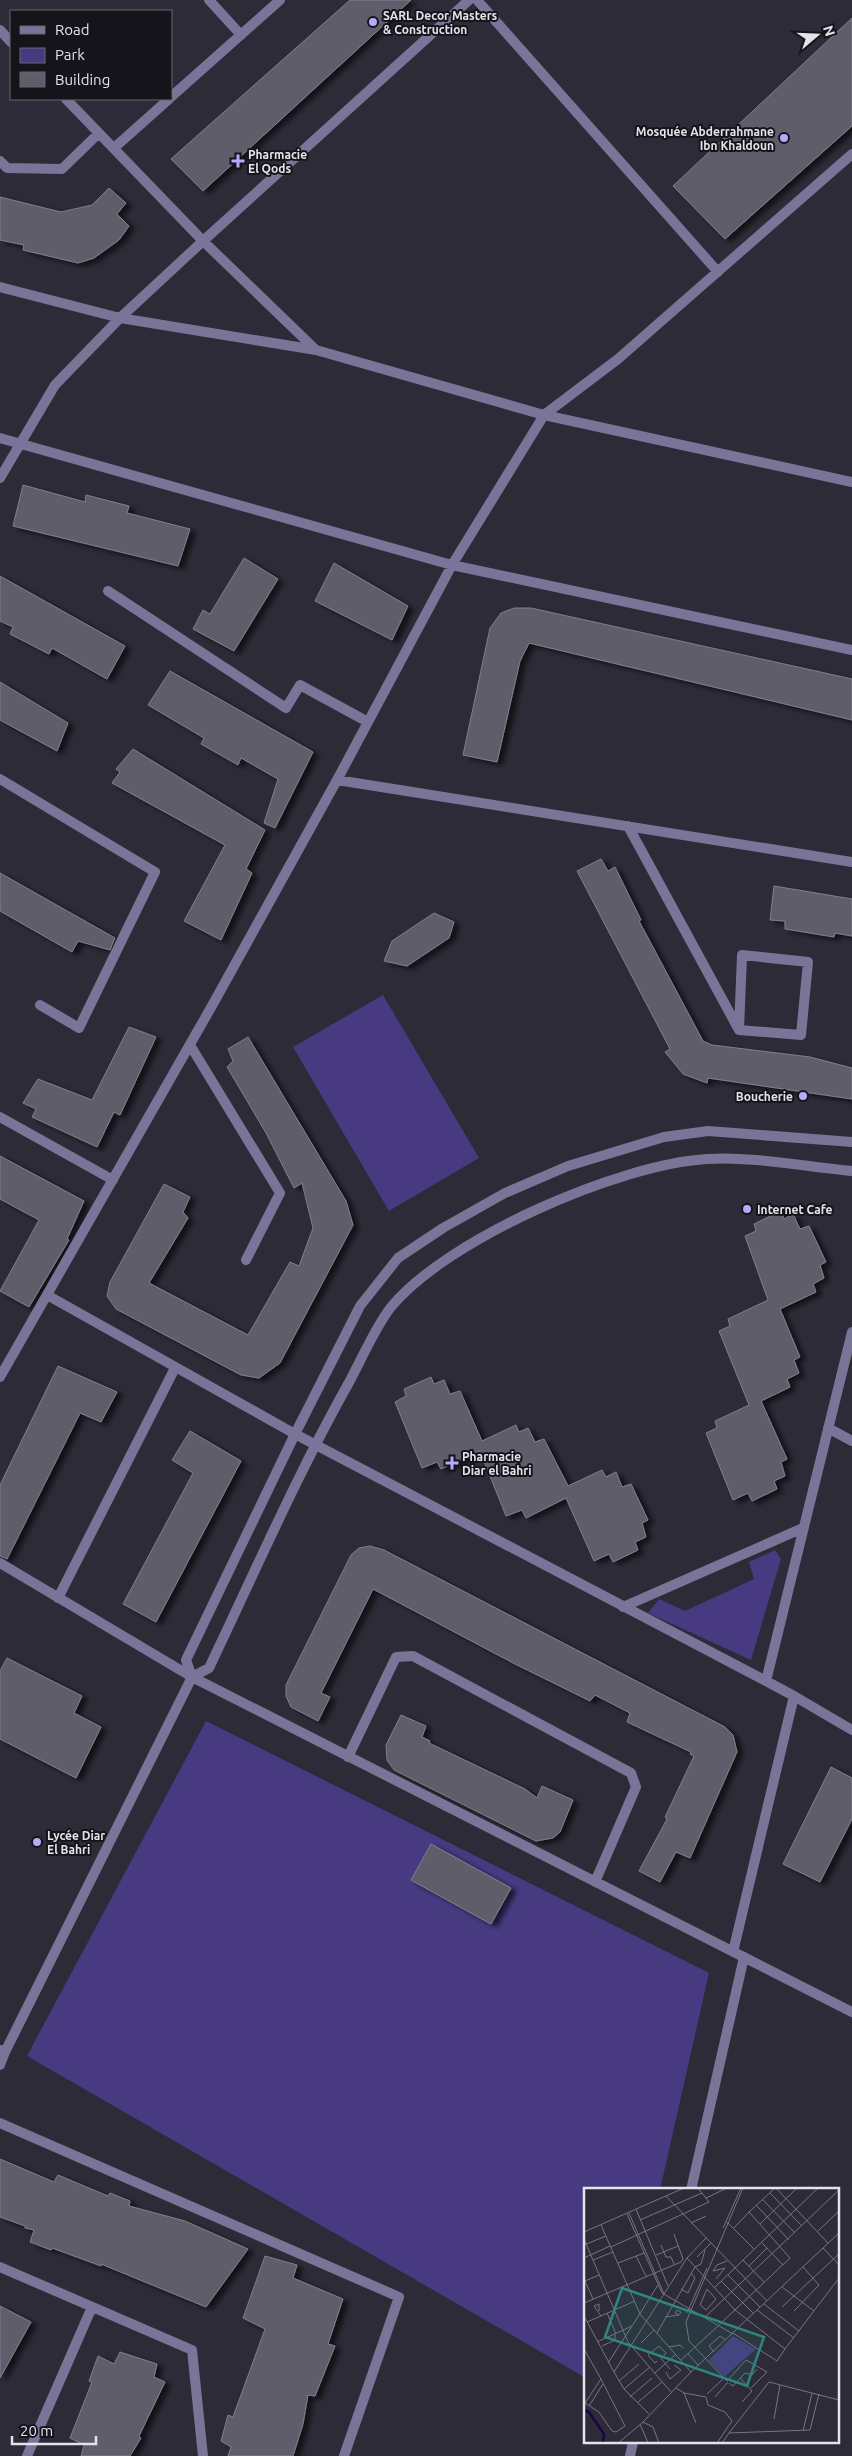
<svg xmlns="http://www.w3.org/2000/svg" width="852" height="2456" font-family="Ubuntu,sans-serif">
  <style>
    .green { fill: #473a81 }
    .building { fill: #5e5d6a; stroke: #807f8e; filter: url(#shadow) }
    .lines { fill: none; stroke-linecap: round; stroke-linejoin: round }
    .minor { stroke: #787598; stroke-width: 10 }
    .poi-dot { fill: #b4acf9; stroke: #15141a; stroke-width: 2 }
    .labels { text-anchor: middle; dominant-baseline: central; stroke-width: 4; stroke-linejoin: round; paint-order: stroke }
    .poi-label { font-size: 12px; font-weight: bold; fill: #e4e3eb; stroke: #15141a; text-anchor: start }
    .inset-river { fill: none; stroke: #1c024c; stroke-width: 2.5 }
    .inset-road { fill: none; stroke: #76757f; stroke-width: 1 }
    .view { fill: #2f8681; fill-opacity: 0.15; stroke: #2f8681; stroke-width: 2.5 }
    .inset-edge { fill: none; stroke: #e4e3eb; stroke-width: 2.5 }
  </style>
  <defs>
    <filter id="shadow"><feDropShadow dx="5.5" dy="3" stdDeviation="2.5" flood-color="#0009"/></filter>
  </defs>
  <rect width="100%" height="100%" fill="#2c2b37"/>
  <path class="green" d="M383,995L479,1158L389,1211L293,1047Z
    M775,1550L781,1559L751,1660L648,1613L659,1599L685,1611L754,1579L749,1562Z
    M206,1721L709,1973L660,2190H586V2378L27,2056Z"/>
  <path class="building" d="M350,0H411L203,191L171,159Z
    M852,18V126L725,239L673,186Z
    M109,188L126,203L117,214L129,226L119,240L94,258L78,263L23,250L24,245L0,240V197L61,212L92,205Z
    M23,485L85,502L86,495L129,506L127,513L190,529L178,566L13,526Z
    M244,558L278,579L234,651L193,629L203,610L210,614Z
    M334,563L408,606L392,640L315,601Z
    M0,576L125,646L107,679L52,648L49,654L10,634L13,627L0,621Z
    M514,608H531L852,679V720L529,643L520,661L497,762L463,755L490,628L501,613Z
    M170,671L313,752L275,828L264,823L278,779L241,758L238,765L201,744L204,738L148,705Z
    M0,682L68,723L57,751L0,720Z
    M133,749L265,830L246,869L252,873L221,940L184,921L225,845L112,783L120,772L116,769Z
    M601,859L608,871L615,867L641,920L639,921L703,1041L712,1045L810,1057L852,1068V1099L708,1078L707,1083L683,1074L665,1052L670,1049L577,871Z
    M0,873L115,938L110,950L78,941L72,952L0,911Z
    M774,886L852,899V936L835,933L834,937L785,929V921L770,920Z
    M434,913L454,922L449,938L407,966L384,961L392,941Z
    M129,1027L156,1037L120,1115L114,1112L97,1147L32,1117L36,1109L23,1103L38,1079L92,1100Z
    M248,1037L346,1201L353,1225L280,1363L259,1378L241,1375L116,1309L107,1296L110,1282L164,1184L190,1197L183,1212L188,1218L149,1283L248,1335L290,1262L299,1266L313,1228L302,1183L294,1188L266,1133L227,1067L233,1061L228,1049Z
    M0,1156L84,1201L67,1239L69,1240L29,1307L0,1291L39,1220L0,1199Z
    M781,1211L784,1219L793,1214L800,1229L809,1226L826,1262L820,1265L824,1278L813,1284L816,1292L780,1309L800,1357L794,1360L799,1373L787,1379L790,1387L761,1401L787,1459L781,1462L785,1476L774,1481L777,1489L752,1501L748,1493L733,1500L706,1433L717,1428L715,1421L749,1405L719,1331L730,1326L728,1319L768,1300L745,1236L756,1231L754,1224Z
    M58,1366L117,1392L101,1422L80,1413L7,1559L0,1556V1485Z
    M431,1377L434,1384L444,1380L450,1394L460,1391L482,1441L516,1425L519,1432L528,1428L535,1442L544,1439L568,1486L602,1470L606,1477L616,1472L622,1487L631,1484L648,1520L642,1523L646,1537L635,1542L638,1550L613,1562L609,1554L594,1561L566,1498L526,1518L522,1510L506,1516L480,1451L441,1469L437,1462L422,1468L395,1402L406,1396L404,1389Z
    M190,1431L241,1461L156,1622L123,1604L193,1473L172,1460Z
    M370,1546L384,1550L725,1727L733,1735L737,1752L690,1858L676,1852L660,1882L639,1871L667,1819L665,1817L694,1756L690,1754L691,1752L627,1722L630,1713L595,1695L590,1701L515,1664L373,1589L321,1693L330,1697L318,1721L291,1707L286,1696V1685L351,1555L359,1548Z
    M7,1658L82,1696L74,1713L101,1727L76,1778L0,1739V1671Z
    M401,1715L426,1726L422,1737L430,1741L429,1743L525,1789L537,1798L542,1786L573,1800L560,1832L553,1838L536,1841L394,1770L387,1760L386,1745Z
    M831,1767L852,1778V1819L820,1882L783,1864Z
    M431,1844L511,1888L491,1924L411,1880Z
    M0,2159L54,2182L58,2175L108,2196L110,2193L130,2201L129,2206L185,2221L248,2249L206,2307L101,2264V2266L52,2248L51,2250L30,2242L34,2230L25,2228V2226L0,2217Z
    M265,2256L297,2265L293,2278L343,2299L328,2344L335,2346L315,2396L308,2395L303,2424L293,2456H228L231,2447L221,2441L228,2415L233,2417L265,2329L243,2318Z
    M0,2306L31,2322L0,2378Z
    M120,2352L157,2364L154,2377L165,2382L139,2436L141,2438L130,2456H81L84,2445L70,2438L92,2382L89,2381L98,2356L114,2364Z"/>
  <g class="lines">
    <path class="minor" d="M209,0L241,35
      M477,0L718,272
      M0,30L11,42
      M171,97L280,0
      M114,148L169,99
      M0,161L7,168L62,169L99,133
      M0,287L120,318L316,350L203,241L66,99
      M316,350L544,415L852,482
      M0,438L452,565L852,650
      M0,478L55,385L120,318L203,241L469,0
      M108,591L286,708L300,685L368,722
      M0,779L155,872L79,1028L40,1005
      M337,780L852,862
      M628,826L739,1030L801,1035L808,962L742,955L739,1030
      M190,1045L280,1193L246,1260
      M0,1117L113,1180
      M47,1295L295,1434L766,1681
      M0,1377L213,1004L337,780L452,565L544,415L618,359L852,154
      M828,1428L852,1441
      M0,1563L192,1677L852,2012
      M58,1598L175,1368
      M623,1607L803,1528
      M192,1677L186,1660L295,1434L360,1306L398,1258L443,1228L505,1193L568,1166L664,1137L708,1131L852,1142
      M794,1696L852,1730
      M348,1757L396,1657L413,1656L631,1773L636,1787L595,1882
      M733,1952L794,1696L766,1681L852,1332
      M0,2050L5,2052L192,1677L209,1668C254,1574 296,1477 347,1386C360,1363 375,1327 391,1307C447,1239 619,1164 707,1159C750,1156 808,1167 852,1171
      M0,2065L5,2052
      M0,2123L399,2297L344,2456
      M691,2190L744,1957
      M0,2267L192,2350L203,2456
      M27,2456L92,2307
      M630,2456L633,2442"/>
  </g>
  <g class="poi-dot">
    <circle cx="373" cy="22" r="5"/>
    <circle cx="784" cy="138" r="5"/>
    <path d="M235.5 153.5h5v5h5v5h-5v5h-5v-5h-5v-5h5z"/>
    <circle cx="803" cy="1096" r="5"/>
    <circle cx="747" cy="1209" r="5"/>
    <path d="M449.5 1455.5h5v5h5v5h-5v5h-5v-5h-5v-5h5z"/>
    <circle cx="37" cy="1842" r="5"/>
  </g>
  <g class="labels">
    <g class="poi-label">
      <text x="383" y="15">SARL Decor Masters<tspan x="383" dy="14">&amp; Construction</tspan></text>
      <text x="774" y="131" text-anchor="end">Mosquée Abderrahmane<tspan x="774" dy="14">Ibn Khaldoun</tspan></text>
      <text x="248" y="154">Pharmacie<tspan x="248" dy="14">El Qods</tspan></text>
      <text x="793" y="1096" text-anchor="end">Boucherie</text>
      <text x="757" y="1209">Internet Cafe</text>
      <text x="462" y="1456">Pharmacie<tspan x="462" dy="14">Diar el Bahri</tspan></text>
      <text x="47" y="1835">Lycée Diar<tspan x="47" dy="14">El Bahri</tspan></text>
    </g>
  </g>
  <g transform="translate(584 2188)">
    <rect width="255" height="255" fill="#2c2b37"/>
    <path d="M149,148L172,161L140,189L125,172Z" fill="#473a81"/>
    <path class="inset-river" d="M0,222L5,224L20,246L19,255"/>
    <path class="inset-road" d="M192,0L244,55M186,5L218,38M82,8L183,113M122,10L141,1M179,12L211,45M172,17L205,52M52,21L84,98M45,25L80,106M43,26L78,105L149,146M56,32L118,5M143,34L170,61M107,35L122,28M176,36L213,0M17,37L56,126L107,184L58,235L34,255M139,40L157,0M149,41L165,24M234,43L255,23M0,44L100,0M0,51L44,154L87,204M178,55L199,77M0,57L22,48M77,57L82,69H87L90,76M27,59L125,14L114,0M239,60L255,77M72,67L94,58M52,68L62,88M113,69L127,55M0,70L26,58M103,70L122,50M9,72L29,64M159,72L180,94M34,75L60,65M165,78L183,60M144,87L176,119M132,91L141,80L129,83L133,77L143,73M1,93L9,111M1,93L15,87M137,93L169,125M198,99L230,123M130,100L234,0M97,101L104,105L111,90L107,85M123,101L132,111L122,122L116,117ZM0,115L97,74L99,71L90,46M180,116L215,143M198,119L255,66M173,122L210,150M15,123V116L10,118L17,128M210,123L235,97L219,79M23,125L32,146M103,125L123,80M0,128L30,184L103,70L151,122L201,161L255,90M81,129L95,127L97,124L93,122L91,125L95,127M120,130L255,2M3,134L51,113M135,137L206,70L165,24L191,0M48,138L74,97M73,145L111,79L117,76L121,62M149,145L193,173L201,161M13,154L48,138L24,175M57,155L70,142M18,158L31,152V146M85,159L96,157L99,160M0,161L17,191L41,238L32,244L28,243L15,224L1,215L17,191M130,164L125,158L136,148L142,152M104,166L115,178M76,169L86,181M97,172L134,138M73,173L71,175L64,167L75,158L82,165L80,167M30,184L40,201L65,226M82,184L86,191L97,182L90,177M107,184L255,45M71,185L92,166M140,190L143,193L162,172L183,184L167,200M156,190L168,203L158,214M35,193L55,176M145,195L149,198L161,185L168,187L173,181M92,200L100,205L112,235M40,201L66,179M100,205L122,209L124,217L141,224L148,233L133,255M123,206L140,190L105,153L102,134L159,0M46,209L68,190M131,209L144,194M53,215L78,194M5,218L19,196M190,231L196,197M59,234L69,239L75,255M56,236L64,255M219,243L228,205M145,245L185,194L255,212M138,255L145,245L226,242L235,206"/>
    <path class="view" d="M38,100L180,149L163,198L21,149Z"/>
    <rect width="255" height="255" class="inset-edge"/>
  </g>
  <rect x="10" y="10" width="162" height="90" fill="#15141a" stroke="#68676e"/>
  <rect x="20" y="26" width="25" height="8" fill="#787598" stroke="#68676e"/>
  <text x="55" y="35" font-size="15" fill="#e4e3eb">Road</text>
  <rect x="20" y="48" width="25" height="15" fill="#473a81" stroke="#68676e"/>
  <text x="55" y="60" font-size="15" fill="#e4e3eb">Park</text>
  <rect x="20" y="72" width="25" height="15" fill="#5e5d6a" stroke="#68676e"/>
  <text x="55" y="85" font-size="15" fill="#e4e3eb">Building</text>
  <g transform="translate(817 35) rotate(71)" stroke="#15141a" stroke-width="4" paint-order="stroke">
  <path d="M0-4L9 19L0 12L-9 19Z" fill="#e4e3eb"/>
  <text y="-8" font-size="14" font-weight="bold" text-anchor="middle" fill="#e4e3eb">N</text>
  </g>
  <path d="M12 2436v8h84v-8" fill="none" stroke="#e4e3eb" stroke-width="2.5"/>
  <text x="20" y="2436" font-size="15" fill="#e4e3eb" stroke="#15141a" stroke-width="4" paint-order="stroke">20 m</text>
</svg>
